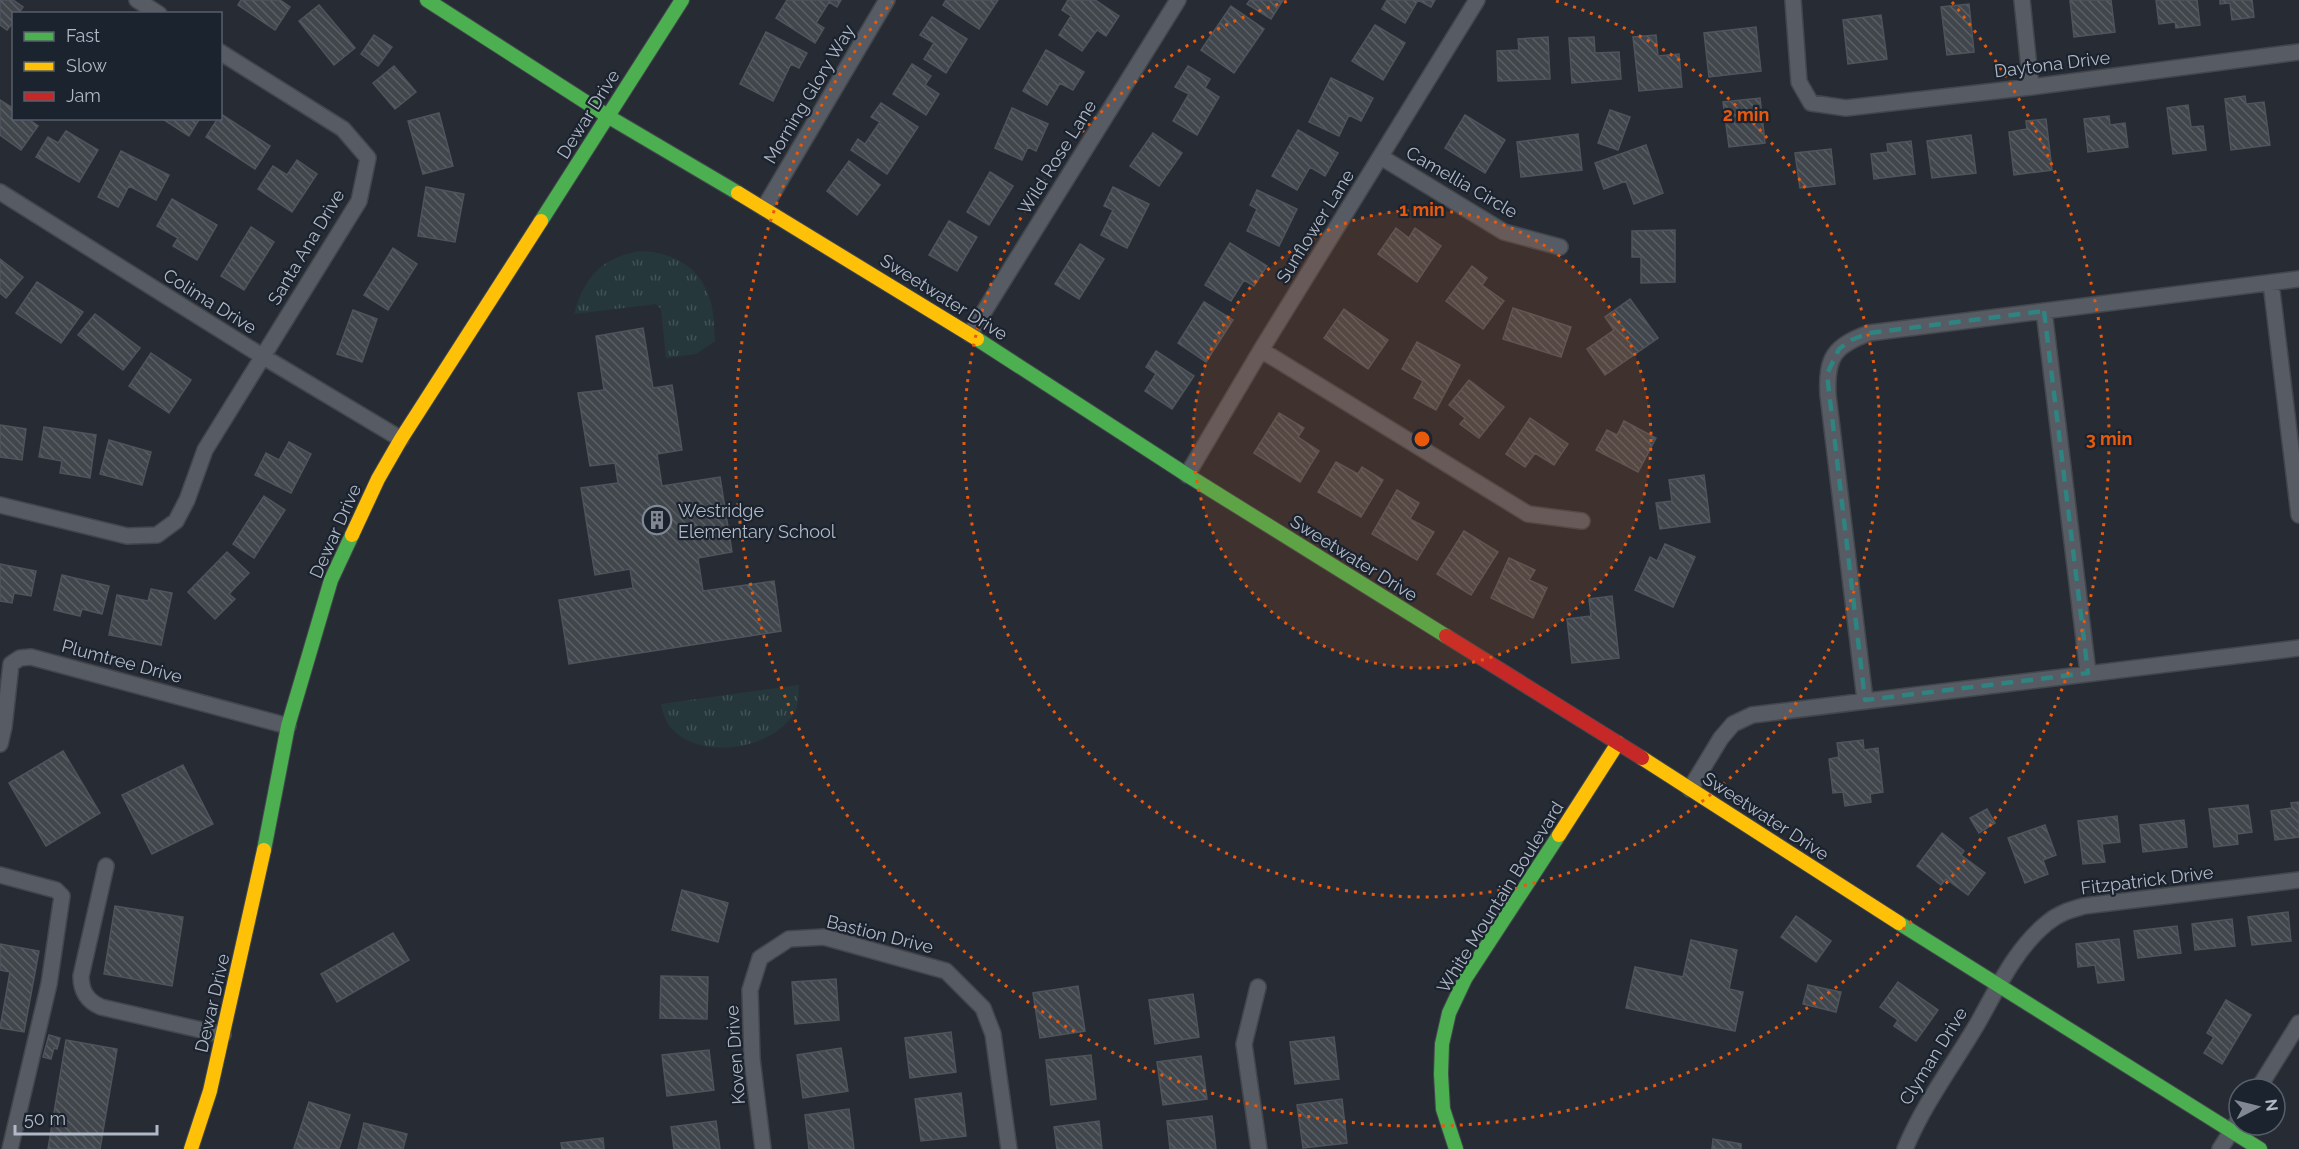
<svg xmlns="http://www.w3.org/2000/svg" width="2299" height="1149" font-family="Raleway,sans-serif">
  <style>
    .park { fill: url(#park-tufts) }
    .building { fill: url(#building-back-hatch); stroke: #4f545c; stroke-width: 1.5 }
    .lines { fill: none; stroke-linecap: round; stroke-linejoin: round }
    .street-casing { stroke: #43474d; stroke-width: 18 }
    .fast-casing { stroke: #43474d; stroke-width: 16 }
    .slow-casing { stroke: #43474d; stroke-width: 16 }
    .jam-casing { stroke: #43474d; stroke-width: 16 }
    .street { stroke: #575b63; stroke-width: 15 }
    .fast { stroke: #4caf50; stroke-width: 14 }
    .slow { stroke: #ffc107; stroke-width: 14 }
    .jam { stroke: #c62828; stroke-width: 14 }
    .marked { fill: none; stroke: #2f8380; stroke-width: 4.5; stroke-dasharray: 12 8; stroke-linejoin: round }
    .ring { fill: none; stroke: #e8590c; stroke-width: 3; stroke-dasharray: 3 6 }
    .labels { text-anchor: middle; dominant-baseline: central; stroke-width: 4.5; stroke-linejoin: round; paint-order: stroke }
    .street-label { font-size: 18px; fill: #b1b8c6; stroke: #1b232f }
    .poi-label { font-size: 18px; fill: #b1b8c6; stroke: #1b232f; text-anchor: start }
    .centre { fill: #e8590c; stroke: #1b232f; stroke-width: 3 }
    .ring-label { font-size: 18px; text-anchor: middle; font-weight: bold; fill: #e8590c; stroke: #1b232f; stroke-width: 4.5; stroke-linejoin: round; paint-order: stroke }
  </style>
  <defs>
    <pattern id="park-tufts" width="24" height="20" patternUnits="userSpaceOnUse" patternTransform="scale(1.5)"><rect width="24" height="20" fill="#25373b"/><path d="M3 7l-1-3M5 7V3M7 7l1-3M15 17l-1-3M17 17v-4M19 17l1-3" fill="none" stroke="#425256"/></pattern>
    <pattern id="building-back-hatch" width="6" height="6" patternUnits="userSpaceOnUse" patternTransform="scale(1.5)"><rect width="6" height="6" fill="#41464c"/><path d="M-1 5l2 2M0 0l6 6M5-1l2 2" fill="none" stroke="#5a5f64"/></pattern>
  </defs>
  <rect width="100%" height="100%" fill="#272c34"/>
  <path class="park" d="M640,251C674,252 702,268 711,303C714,315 714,329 715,341L696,354L666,358L661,309L656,304L574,314C585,276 601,258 640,251Z
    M799,685C798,693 799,705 795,712C774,749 702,761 672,729C666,723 663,713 661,704Z"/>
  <path class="building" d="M0,0H13L23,7L18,14H14V21L7,30L0,25Z
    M241,0H280L290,7L275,30L238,5Z
    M787,0H841L837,7L829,2L816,23L824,28L815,43L776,18Z
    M946,0H998L979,29L943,5Z
    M1068,0H1095L1119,16L1106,36L1097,30L1082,51L1059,35L1071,16L1062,10Z
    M1250,0H1283L1271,19L1247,4Z
    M1387,0H1435L1431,7L1418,0L1405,23L1382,9Z
    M2070,0H2111L2115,32L2074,37Z
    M2156,0H2197L2200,25L2176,28L2175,22L2159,24Z
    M2220,0H2252L2254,17L2232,20L2230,3L2220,4Z
    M1969,4L1974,52L1947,55L1941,7Z
    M319,5L355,48L334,65L299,21Z
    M1231,6L1264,29L1234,73L1201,50Z
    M1881,15L1887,59L1848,64L1843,20Z
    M932,17L967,39L946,73L924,59L934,43L920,35Z
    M1375,25L1405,43L1383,80L1352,61Z
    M1756,27L1761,71L1709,77L1704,33Z
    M766,32L807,53L799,68L791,64L773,101L740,84Z
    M374,35L392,47L378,66L361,54Z
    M1656,35L1658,56L1679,54L1682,87L1639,91L1633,37Z
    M1548,37L1550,79L1498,81L1497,51L1519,50L1518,39Z
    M1594,37L1595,53L1619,52L1621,79L1572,83L1569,38Z
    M1046,50L1084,72L1073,90L1060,83L1047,105L1023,91Z
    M912,64L931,76L925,85L939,94L926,115L893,94Z
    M394,66L416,92L395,109L373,83Z
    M1188,66L1210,79L1205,88L1219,97L1197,135L1173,121L1189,94L1175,87Z
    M1331,78L1373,98L1361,121L1349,115L1339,136L1309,122Z
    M2245,96L2246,104L2264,102L2270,145L2231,150L2225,99Z
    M1760,98L1765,143L1729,147L1723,102Z
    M0,100L14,109V118H27L38,126L21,150L0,135Z
    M881,103L918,127L887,174L851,150L858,139L865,144L880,122L871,117Z
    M2188,105L2191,127L2203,126L2206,150L2173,154L2167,108Z
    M1012,108L1048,124L1036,151L1028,147L1022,160L995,148Z
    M1610,110L1630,117L1618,150L1598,143Z
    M439,113L453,166L423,174L408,121Z
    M221,114L270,146L255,169L206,137L218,118H220Z
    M1465,115L1505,140L1485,173L1445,148Z
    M2109,116L2110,125L2125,123L2128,147L2088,152L2084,119Z
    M161,118H200L189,136Z
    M2046,119L2052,170L2014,175L2009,132L2027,129L2026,121Z
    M1298,130L1338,153L1325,176L1310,167L1297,190L1272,176Z
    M66,131L98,150L79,182L36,157L48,137L58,143Z
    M1153,133L1182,153L1159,186L1130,166Z
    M1578,134L1582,170L1521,177L1517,142Z
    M1971,135L1976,173L1932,178L1927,141Z
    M1911,141L1915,174L1874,179L1871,154L1888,152L1887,144Z
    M1646,145L1663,193L1634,204L1626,181L1604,189L1595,163Z
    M1831,149L1835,184L1800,188L1795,153Z
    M121,151L169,175L156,200L129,186L118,207L98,197Z
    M297,160L317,174L292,212L258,189L273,166L287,175Z
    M849,161L880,185L857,215L827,191Z
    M990,172L1013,186L989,225L967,212Z
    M426,187L464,194L455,242L418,236Z
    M1113,187L1149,204L1127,248L1101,235L1113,210L1104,206Z
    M1257,190L1297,209L1279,246L1247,231L1257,209L1250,205Z
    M172,199L217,225L197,260L173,246L178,238L157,226Z
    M949,221L977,237L957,271L929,255Z
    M251,227L274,242L244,290L221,276Z
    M1396,228L1409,238L1415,228L1441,246L1417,282L1378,254Z
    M1675,230V282L1641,283V257H1632V231Z
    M1230,243L1267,266L1254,286L1244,280L1231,301L1205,285Z
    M1080,244L1104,259L1079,299L1055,284Z
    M393,248L417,264L388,310L364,295Z
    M0,259L23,277L6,298L0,293Z
    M1472,266L1487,278L1482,285L1504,301L1483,329L1446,301Z
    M37,282L83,312L61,343L16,313Z
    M1630,299L1658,338L1605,375L1587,349L1614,330L1605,317Z
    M1204,302L1233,320L1206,362L1178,343Z
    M1513,308L1571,327L1561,357L1503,339Z
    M1344,309L1388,340L1368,369L1324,338Z
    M353,310L377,319L362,362L337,354Z
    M95,314L140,348L123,370L78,335Z
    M643,328L653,388L672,385L682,450L657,454L662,486L720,477L732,552L698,558L703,591L774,581L781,631L569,664L559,600L633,588L630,569L595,575L581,488L618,483L615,463L590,466L578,393L604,390L596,336Z
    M1417,342L1460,365L1436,410L1414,398L1423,381L1402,369Z
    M1156,351L1194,376L1172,409L1145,391L1156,374L1146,367Z
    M151,353L191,380L169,413L129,386Z
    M1469,380L1504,407L1479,438L1460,424L1465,418L1449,405Z
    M1279,413L1304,428L1298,437L1319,451L1300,482L1254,453Z
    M1530,418L1568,444L1554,465L1535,453L1525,467L1506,454Z
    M1624,421L1656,438L1638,472L1596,450L1607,430L1617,435Z
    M0,425L26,429L22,460L0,457Z
    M44,427L96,435L90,478L60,473L62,461L39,457Z
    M109,440L151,452L142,485L100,474Z
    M289,442L311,454L291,493L255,475L266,453L279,460Z
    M1336,462L1358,474L1362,467L1383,480L1361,517L1318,492Z
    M1704,475L1710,522L1660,529L1656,503L1672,501L1669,480Z
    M1397,490L1419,503L1410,519L1434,532L1417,560L1372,534Z
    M264,496L285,510L254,558L233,544Z
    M1464,531L1498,552L1471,595L1437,574Z
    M1665,544L1695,557L1673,607L1635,590L1650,557L1657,561Z
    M227,552L249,573L229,594L235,599L215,619L188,592Z
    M1509,558L1535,570L1529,580L1547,588L1533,618L1491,598Z
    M0,564L36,571L31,596L14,593L12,603L0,601Z
    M62,575L109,586L102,614L82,609L80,616L54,610Z
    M151,589L172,593L161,645L109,635L117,595L148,601Z
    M1612,596L1619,658L1572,663L1567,619L1591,616L1589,599Z
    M1863,740L1864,750L1878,748L1883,792L1870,794L1871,802L1845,806L1843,792L1833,793L1829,759L1839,757L1837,743Z
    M63,751L100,813L46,846L9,783Z
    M183,765L213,824L152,854L122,795Z
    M2299,802V837L2275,840L2271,811L2292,808L2291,803Z
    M2248,805L2252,832L2237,834L2238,844L2214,847L2209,809Z
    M1987,809L1995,823L1979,833L1970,818Z
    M2117,816L2120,842L2102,844L2105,862L2083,864L2078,821Z
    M2184,820L2187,847L2143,852L2140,825Z
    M2045,825L2056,855L2043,860L2048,874L2025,883L2008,838Z
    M1942,833L1964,851L1961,855L1985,873L1968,895L1946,879L1941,885L1917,866Z
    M682,890L728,903L718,942L672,930Z
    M115,906L183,917L172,986L104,974Z
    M2288,912L2291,941L2252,945L2248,917Z
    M1796,916L1831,941L1816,962L1781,937Z
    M2232,919L2235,946L2195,950L2192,924Z
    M2177,926L2181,953L2138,958L2134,931Z
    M393,933L409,960L337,1002L321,974Z
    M2119,939L2124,980L2098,983L2095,965L2078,967L2076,944Z
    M1691,940L1737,950L1729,989L1743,992L1735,1031L1626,1008L1635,967L1683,977Z
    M0,944L39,951L24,1032L0,1028L10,972L0,970Z
    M661,976L708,977L707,1019L660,1018Z
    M836,979L839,1020L795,1024L792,982Z
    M1898,982L1938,1010L1916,1041L1894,1026L1898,1020L1880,1007Z
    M1808,985L1841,992L1836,1012L1803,1004Z
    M1078,986L1085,1031L1040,1038L1033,993Z
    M1193,994L1199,1037L1155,1044L1149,1000Z
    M2226,1000L2251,1015L2222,1064L2204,1053L2214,1037L2207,1033Z
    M951,1032L956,1072L910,1078L905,1038Z
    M49,1035L60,1038L57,1049L54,1048L51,1059L43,1057Z
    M1334,1037L1339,1079L1295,1084L1290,1042Z
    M66,1040L117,1049L100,1149H48Z
    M841,1048L848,1091L803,1098L797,1055Z
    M709,1050L714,1090L667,1096L662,1055Z
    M1091,1055L1096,1099L1051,1105L1046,1060Z
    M1201,1056L1207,1099L1163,1105L1157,1062Z
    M961,1093L966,1136L921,1141L915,1099Z
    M1342,1099L1347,1143L1303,1148L1297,1105Z
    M309,1102L350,1115L339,1149L294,1148Z
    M849,1109L854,1149H809L805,1115Z
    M1212,1116L1216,1149H1170L1167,1121Z
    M716,1121L720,1149H674L671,1127Z
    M1099,1121L1102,1149H1057L1054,1127Z
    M364,1123L407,1134L403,1149H358Z
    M603,1138L604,1149H562L561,1143Z
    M1713,1139L1741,1144V1149H1712Z"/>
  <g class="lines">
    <g class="street-casing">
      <path id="street" d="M137,0L159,14
        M1793,0L1799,82L1811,103L1846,108L2031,87L2299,52
        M2022,0L2031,87
        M1381,157L1504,232L1560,247
        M0,192L262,356L401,439
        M764,208L887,0
        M2271,283L2299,515
        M2044,311L2088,673
        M970,334L1178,0
        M1261,350L1528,514L1582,521
        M1187,475L1261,350L1477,0
        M0,505L127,536L157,535L176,521L187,500L205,450L359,201L368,158L343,129L220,52
        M1865,700L1828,395C1826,357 1834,346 1869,333L2299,279
        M0,726L4,727L11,664L20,658L31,657L288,726
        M0,744L4,727
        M1690,789L1721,738L1733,724L1752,715L2299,648
        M106,866L81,976C81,991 87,1001 101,1007L223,1035
        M0,875L56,890L62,896L49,984L10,1149
        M1258,987L1244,1044L1259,1149
        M2258,1089L2299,1023
        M763,1149L752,1059L750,990L760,958L789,939L824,937L946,971L983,1008L993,1034L1009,1149
        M1905,1149C1924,1103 1954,1064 1979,1021C1998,987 2016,948 2047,923C2059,913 2070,910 2084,906L2299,880
        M2220,1149L2239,1119"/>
    </g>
    <g class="fast-casing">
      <path id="fast" d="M427,0L609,117L738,193
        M541,221L682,0
        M977,339L1187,475L1446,636
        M264,850L288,726L331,580L352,535
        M1899,923L2260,1149
        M1456,1149L1443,1109L1441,1074L1442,1044L1449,1013L1465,979L1559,835"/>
    </g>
    <g class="slow-casing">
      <path id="slow" d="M738,193L977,339
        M352,535L378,479L401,439L541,221
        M1642,758L1899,923
        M1559,835L1618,743
        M191,1149L210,1091L264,850"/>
    </g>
    <g class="jam-casing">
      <path id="jam" d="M1446,636L1642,758"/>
    </g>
    <use href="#street" class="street"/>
    <use href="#fast" class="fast"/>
    <use href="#slow" class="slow"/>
    <use href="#jam" class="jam"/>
  </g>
  <path class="marked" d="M2044,311L2088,673L1865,700L1827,374L1839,349L1851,340L1869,333Z"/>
  <circle cx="1422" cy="439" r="229" fill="#e8590c" fill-opacity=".12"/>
  <g class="ring">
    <circle cx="1422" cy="439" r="229"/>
    <path d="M1556 1A458 458 0 1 1 1288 1"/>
    <path d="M1952 2A687 687 0 1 1 892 2"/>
  </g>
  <defs>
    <g id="building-ring" transform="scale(1.5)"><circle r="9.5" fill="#1b232f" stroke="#818793" stroke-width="1.5"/><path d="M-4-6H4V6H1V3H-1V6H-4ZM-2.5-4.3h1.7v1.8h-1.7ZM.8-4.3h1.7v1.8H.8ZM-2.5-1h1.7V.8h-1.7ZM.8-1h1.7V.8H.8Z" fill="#818793"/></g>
  </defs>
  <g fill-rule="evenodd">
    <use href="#building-ring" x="657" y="520"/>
  </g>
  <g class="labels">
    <g class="street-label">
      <text transform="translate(2052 64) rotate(-7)">Daytona Drive</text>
      <text transform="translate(809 94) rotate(-59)">Morning Glory Way</text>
      <text transform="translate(588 114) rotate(-58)">Dewar Drive</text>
      <text transform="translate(1057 157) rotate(-58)">Wild Rose Lane</text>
      <text transform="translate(1462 182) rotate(30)">Camellia Circle</text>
      <text transform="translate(1315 226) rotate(-58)">Sunflower Lane</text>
      <text transform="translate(306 247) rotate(-59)">Santa Ana Drive</text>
      <text transform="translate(944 297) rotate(32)">Sweetwater Drive</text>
      <text transform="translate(210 301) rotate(32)">Colima Drive</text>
      <text transform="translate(335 531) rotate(-66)">Dewar Drive</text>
      <text transform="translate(1354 558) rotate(32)">Sweetwater Drive</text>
      <text transform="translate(122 661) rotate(15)">Plumtree Drive</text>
      <text transform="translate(1766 816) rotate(33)">Sweetwater Drive</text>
      <text transform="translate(2147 880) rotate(-7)">Fitzpatrick Drive</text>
      <text transform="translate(1500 897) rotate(-58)">White Mountain Boulevard</text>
      <text transform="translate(880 934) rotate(14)">Bastion Drive</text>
      <text transform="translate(212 1003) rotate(-77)">Dewar Drive</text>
      <text transform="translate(735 1055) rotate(-94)">Koven Drive</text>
      <text transform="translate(1933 1056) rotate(-58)">Clyman Drive</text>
    </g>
    <g class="poi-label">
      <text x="678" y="510">Westridge<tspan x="678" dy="21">Elementary School</tspan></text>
    </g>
  </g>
  <circle cx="1422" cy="439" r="9" class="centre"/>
  <g class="ring-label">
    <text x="1746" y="121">2 min</text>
    <text x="1422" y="216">1 min</text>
    <text x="2109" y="445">3 min</text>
  </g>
  <rect x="12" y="12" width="210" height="108" fill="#1b232f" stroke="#575f6b" stroke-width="1.5"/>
  <rect x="24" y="32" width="30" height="9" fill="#4caf50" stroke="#575f6b" stroke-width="1.5"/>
  <text x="66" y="42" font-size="18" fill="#b1b8c6">Fast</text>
  <rect x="24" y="62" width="30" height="9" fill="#ffc107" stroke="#575f6b" stroke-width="1.5"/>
  <text x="66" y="72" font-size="18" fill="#b1b8c6">Slow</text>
  <rect x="24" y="92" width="30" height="9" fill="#c62828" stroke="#575f6b" stroke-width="1.5"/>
  <text x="66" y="102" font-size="18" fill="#b1b8c6">Jam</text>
  <g transform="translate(2257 1107) rotate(83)"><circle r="28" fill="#1b232f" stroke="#575f6b" stroke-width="1.5"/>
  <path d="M0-4.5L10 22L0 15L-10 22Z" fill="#818793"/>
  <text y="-9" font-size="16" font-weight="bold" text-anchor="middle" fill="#b1b8c6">N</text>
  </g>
  <path d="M15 1125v9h142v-9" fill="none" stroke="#b1b8c6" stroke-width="3"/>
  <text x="24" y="1125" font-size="18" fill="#b1b8c6" stroke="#1b232f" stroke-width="4.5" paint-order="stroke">50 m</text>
</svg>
